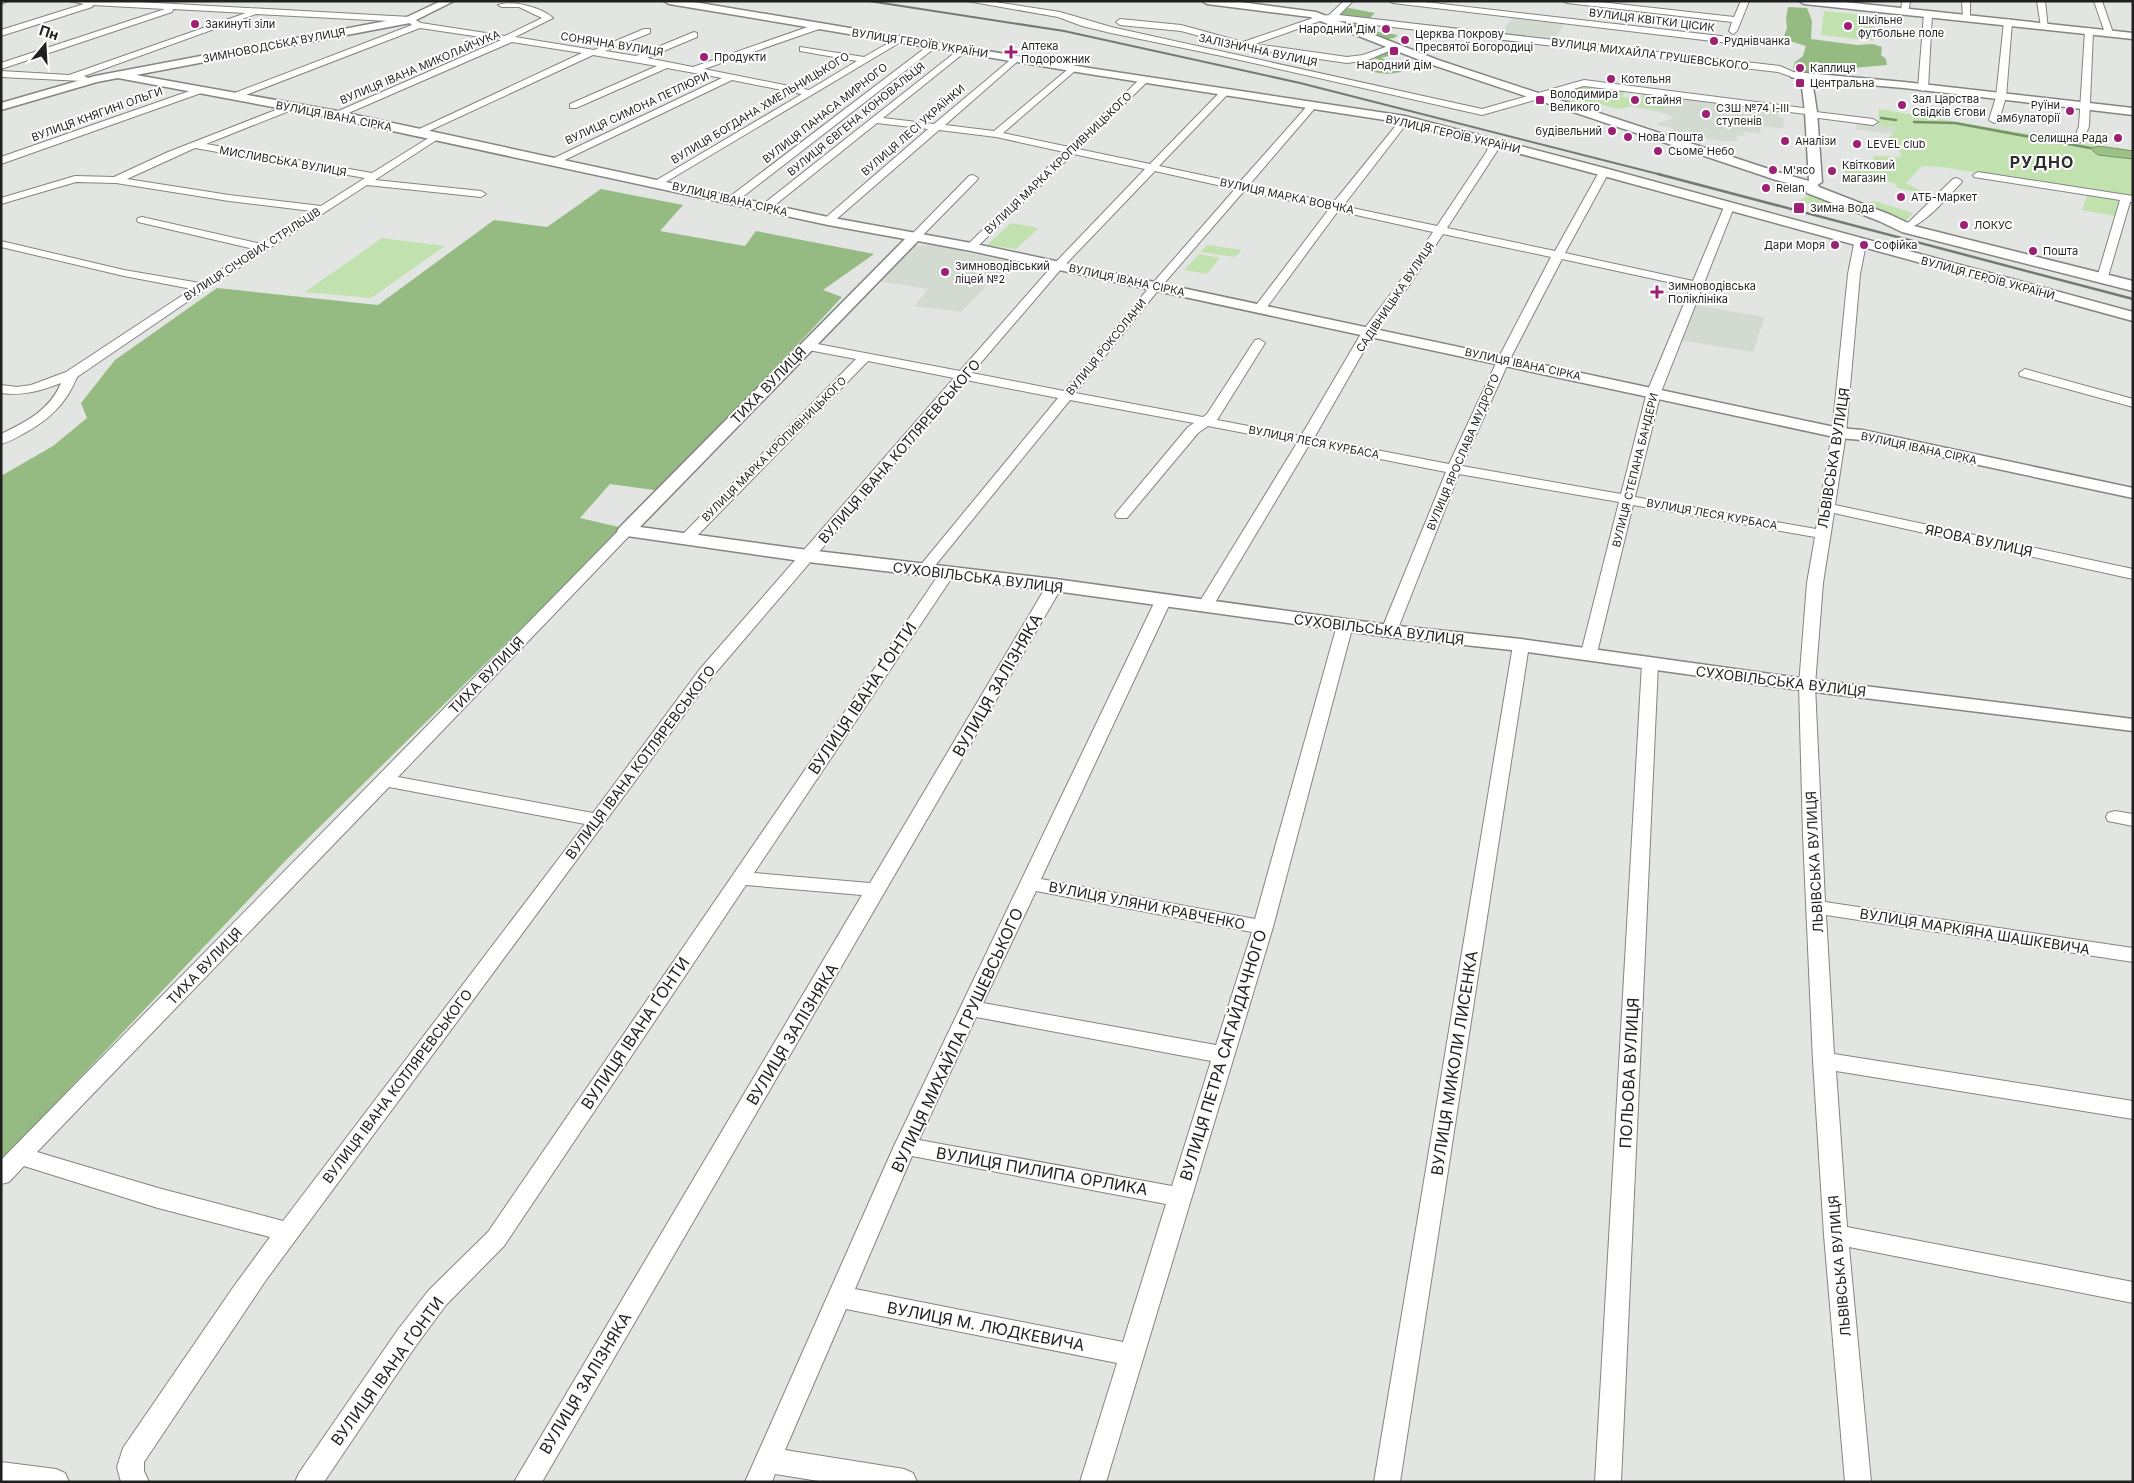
<svg xmlns="http://www.w3.org/2000/svg" width="2134" height="1483" font-family="Inter,sans-serif">
  <style>
    .built { fill: #d3dacf }
    .green { fill: #c1e2af }
    .forest { fill: #96bb82 }
    .water { fill: #9cc187; stroke: #769168 }
    .lines { fill: none; stroke-linecap: round; stroke-linejoin: round }
    .stream { stroke: #769168; stroke-width: 2.5 }
    .minor-casing { stroke: #828581; stroke-width: 2 }
    .tertiary-casing { stroke: #828581; stroke-width: 3 }
    .secondary-casing { stroke: #828581; stroke-width: 3 }
    .minor { fill: #fff; fill-rule: evenodd }
    .tertiary { fill: #fff; fill-rule: evenodd }
    .secondary { fill: #fff; fill-rule: evenodd }
    .rail-far1 { stroke: #767876; stroke-width: 2 }
    .rail { stroke: #767876; stroke-width: 2.5 }
    .poi-dot { fill: #9e2075; stroke: #fff; stroke-width: 2 }
    .labels { text-anchor: middle; dominant-baseline: central; stroke-width: 4; stroke-linejoin: round; paint-order: stroke }
    .far-street-label { font-size: 11px; fill: #1f201f; stroke: #fff }
    .far-poi-label { font-size: 11px; fill: #1f201f; stroke: #fff; text-anchor: start }
    .street-label { font-size: 14px; fill: #1f201f; stroke: #fff }
    .far-district-label { font-size: 16px; font-weight: bold; letter-spacing: 1px; fill: #2d2f2c; stroke: #fff }
    .near-street-label { font-size: 16px; fill: #1f201f; stroke: #fff }
  </style>
  <rect width="100%" height="100%" fill="#e2e5e1"/>
  <path class="built" d="M1514,16L1566,21L1554,40L1500,34Z
    M1643,92L1777,109L1778,116L1783,118L1784,128L1761,126L1760,134L1744,132V136L1737,135V141H1721L1698,137H1688L1672,132L1673,128L1655,124L1673,118L1667,114L1634,107Z
    M1858,122L1896,127L1893,134L1855,129Z
    M940,245L960,249L965,253L1014,262L986,286L961,312L914,306L928,289L879,281L912,246Z
    M1694,305L1765,317L1753,352L1679,340Z"/>
  <path class="green" d="M1824,11L1874,16L1873,41L1821,35Z
    M1586,85L1603,86L1601,89L1593,88L1590,91L1604,94L1609,87L1643,92L1641,94L1625,92L1622,97L1633,98L1631,101L1636,102L1635,106L1618,109L1595,103L1580,108L1557,100C1566,98 1570,103 1581,99L1577,98H1588L1589,96L1574,94L1553,99L1547,97Z
    M1645,92L1670,95L1663,110L1638,107Z
    M1879,109L2133,151V198L1941,167L1922,166L1906,183L1929,195L1897,188L1896,184L1872,176L1866,179L1844,175V166L1877,170L1873,156L1901,157L1899,147L1887,139L1893,134L1896,127L1878,125Z
    M2088,193L2126,198L2121,217L2082,210Z
    M1811,194L1845,206L1837,213L1798,201Z
    M1875,201L1913,213L1905,222L1862,204Z
    M1011,223L1039,228L1016,249L987,245Z
    M382,238L445,246L371,298L305,292Z
    M1207,245L1242,250L1235,257L1200,252Z
    M1199,254L1220,258L1207,274L1184,270Z"/>
  <path class="forest" d="M1788,7L1807,8L1812,21L1811,39L1857,45L1873,44L1882,47L1881,55L1886,59L1887,65L1842,69L1835,77L1814,75L1793,68L1795,62L1803,56L1806,46L1783,39L1787,28L1786,18Z
    M1349,8L1375,13L1370,18H1367L1340,15L1345,9Z
    M1353,22L1376,25H1371L1366,30L1398,35L1394,38L1383,40L1351,27L1354,25Z
    M1387,52L1395,54L1381,58L1406,69C1396,75 1383,75 1371,71L1368,65L1363,61L1384,62L1372,57Z
    M601,189L683,205L660,231L745,246L756,231L874,254L823,290L842,297L661,491L610,484L580,518L623,528L287,859L1,1161V476L53,446L87,418L81,403L115,360L217,288L378,305L494,220L547,227Z"/>
  <path class="water" d="M2099,146L2133,151V159L2098,155L2090,148Z"/>
  <g class="lines">
    <path class="stream" d="M1881,118L1896,120
      M1914,122L1955,123L2090,148"/>
    <g class="minor-casing">
      <path id="minor" d="M1,1H8L1,4Z
        M69,1H121L410,17L421,23L505,36L542,18L519,7H502L498,5C512,0 541,7 553,18L515,37L594,50L644,29H650V33L605,51L636,56L694,32L697,33V37L647,58L693,67L819,23L822,24V28L704,69L809,90L857,61L800,51V47L864,57L897,38L904,40L659,186L655,185L654,183L655,181L802,94L732,80L554,165L550,164V160L722,78L667,68L576,108H570V104L657,66L593,55L418,136L415,135V131L582,53L512,42L337,118L334,117V113L501,40L420,28L238,98H232V94L412,25L408,22L256,14L84,76L88,78L83,81L1,77V71L69,75L246,13L173,9L172,12L1,69V63L165,9L93,5L92,7L1,36V30L84,4Z
        M967,1H988L1060,12L1111,27L1482,109L1584,80L1811,109L1816,112L1873,119L1878,122L1873,125L1811,117L1806,114L1584,86L1482,115L1222,56L1111,33L1082,26L1058,17Z
        M1344,1H1353L1339,15L1780,66L1800,75L1795,78L1778,72L1332,20L1320,21L1255,44L1347,57L1363,55L1394,44L1398,47L1368,60L1347,63L1244,48L1181,31L1120,25L1116,22L1120,19L1181,25L1243,42L1316,17L1329,15Z
        M1389,1H1416L1729,37L1733,40L1729,43L1393,3Z
        M1563,1H1591L1734,17L1741,1H1749L1737,31L1733,34L1729,31L1732,22L1567,3Z
        M1902,1H1910L1908,14L1901,12Z
        M1962,1H1970V20L1963,18Z
        M2037,1H2045L2048,29L2041,27Z
        M2094,1H2102L2113,33L2112,35L2105,33Z
        M1928,11L1932,14L1928,88L1923,91L1918,88L1924,14Z
        M2008,19L2012,22L2006,97L1999,120L1994,123L1989,120L1996,97L2004,22Z
        M2089,28L2093,31L2089,126L2084,140L2079,143L2074,140L2079,126L2085,31Z
        M933,42L937,45L936,47L736,202H728L727,200L728,198Z
        M962,47L965,48V52L883,118L934,124L1015,56L1018,57V61L945,125L994,131L1073,65L1078,68L1076,70L1003,133L1069,147L1141,78H1147V82L1078,149L1150,164L1221,91L1224,90L1229,93L1227,95L1159,166L1239,183L1309,104H1315V108L1249,185L1333,203L1402,118L1405,117L1410,120L1408,122L1343,206L1437,226L1487,151L1489,143L1494,140L1499,143L1497,151L1447,228L1555,251L1599,172L1604,169L1609,172L1565,253L1693,281L1724,207L1725,205H1733L1734,207L1661,392L1635,497L1816,529L1832,433L1848,274L1854,244L1856,242H1864L1866,244L1860,274L1846,433L1835,505L2133,569V579L1834,513L1823,583L1815,685L1825,902L2133,948V962L1826,915L1834,1054L2133,1101V1119L1836,1071L1847,1227L2133,1282V1303L1849,1247L1871,1482H1845L1824,1235L1813,1061L1803,835L1799,685L1807,583L1815,537L1633,505L1597,653L1595,656H1583L1581,653L1619,502L1459,474L1397,631L1395,634H1383L1381,631L1446,472L1309,445L1213,606L1211,609H1199L1197,606L1297,443L1208,426L1198,433L1127,518H1117L1115,515L1117,512L1188,427L1194,423L1070,400L929,573H919L916,570L919,567L1058,398L966,380L712,677L266,1280L144,1462V1471L149,1482H121L117,1467L123,1448L232,1289L270,1237L158,1208L24,1166L9,1182L1,1184V1160L621,528H631L633,531L631,534L398,777L593,813L700,669L954,378L868,361L690,543H680L678,540L680,537L856,359L803,349L801,346L803,343L807,342L960,371L1054,264L1145,169L1073,154L975,249L971,250L965,247L967,245L1064,152L996,137L939,130L832,223H824L823,221L824,219L928,129L877,123L770,209H762L761,207L762,205ZM1155,171L1235,189L1152,284L1064,391L972,373L1062,268ZM1244,191L1329,209L1254,308L1260,312L1264,311L1338,211L1433,232L1399,283L1362,332L1301,436L1217,420L1265,343L1259,339L1255,340L1207,414L1203,417L1075,393L1160,288ZM1443,234L1551,257L1498,359L1449,464L1314,438L1374,333L1408,287ZM1562,259L1691,287L1647,392L1621,494L1462,466L1510,359ZM389,787L585,824L283,1221L158,1188L37,1152Z
        M201,87L206,90L204,92L1,164V157Z
        M291,104L294,105V109L206,144L372,173L435,134L438,135V139L375,180L481,191L486,194L481,197L367,185L206,289L77,377C66,404 49,420 23,434C16,438 9,442 1,444V434C26,422 50,410 61,383C40,391 24,396 1,393V385L17,387L31,385L66,372L192,289L124,276L1,247V241L124,270L200,283L254,249L138,222L137,220L138,218L142,217L262,244L312,211L229,201L116,183L76,182L1,204V198L75,176L114,177L168,152ZM195,148L365,178L321,206L229,195L127,179Z
        M1978,172L2133,196V202H2130L2107,280L2103,282L2097,278L2120,200L1974,177L1973,175Z
        M973,175L978,178L977,180L920,238H912L910,236L912,234L969,176Z
        M1957,178L1962,181L1961,183C1947,197 1918,234 1898,229L1896,227L1898,225L1909,222L1953,179Z
        M2025,369L2133,399V407L2020,376L2019,373Z
        M947,568L952,570L955,573L754,873L870,883L1047,585L1050,582H1060L1063,585L542,1482H514L862,895L746,885L504,1246L446,1305L415,1347L324,1482H295L299,1473L397,1331L428,1291L488,1232L942,570Z
        M1163,596L1169,598L1171,601L1041,879L1255,919L1337,625L1339,622H1351L1353,625L1273,927L1106,1482H1080L1117,1363L846,1309L785,1450L904,1469L913,1473L917,1482H825L775,1474L772,1482H745L894,1146L1155,601L1157,598ZM1036,891L1252,932L1216,1045L983,1003ZM976,1017L1211,1061L1172,1186L919,1140ZM912,1156L1166,1204L1123,1342L855,1289Z
        M1521,640L1527,642L1529,645L1400,1482H1374L1513,645L1515,642Z
        M1650,659L1656,660L1658,664L1621,1482H1595L1642,664L1644,660Z
        M2115,811L2133,814V826L2108,821L2106,817L2108,813Z
        M1,1462L56,1469L65,1473L69,1482H1Z"/>
    </g>
    <g class="tertiary-casing">
      <path id="tertiary" d="M441,1H454L410,23L136,75L337,111L828,217L971,243L1839,428L1862,430L2133,488V498L1862,440L1839,438L971,251L918,241L640,527L808,550L1055,579L1389,625L1521,639L1807,679L2133,719V731L1807,691L1521,651L1389,637L1055,591L808,562L620,535L617,531L620,527L905,239L828,225L337,119L118,78L97,82L1,110V103L95,76L407,17Z
        M664,1H688L1089,68L1405,116L1608,169L2133,312V321L1600,175L1404,123L1089,74L669,4Z
        M1202,1H1233L1316,12L1438,60L1784,174L1809,181L1805,112L1801,79L1791,77L1789,75L1795,72L1904,82L2133,108V115L1904,88L1812,80L1817,112L1822,182L1811,189L1776,180L1430,64L1310,17L1207,4Z
        M1799,1H1835L2133,33V39L1804,4Z"/>
    </g>
    <g class="secondary-casing">
      <path id="secondary" d="M1811,181L1816,182L1819,187L1891,215L1914,226L2133,281V291L1902,232L1879,221L1807,193L1804,185L1806,182Z"/>
    </g>
    <use href="#minor" class="minor"/>
    <use href="#tertiary" class="tertiary"/>
    <use href="#secondary" class="secondary"/>
    <path class="rail-far1" d="M869,1L1064,31L1300,83L1662,175"/>
    <path class="rail" d="M1658,174L2133,299"/>
  </g>
  <g class="poi-dot">
    <circle cx="195" cy="24" r="5"/>
    <circle cx="1848" cy="26" r="5"/>
    <circle cx="1386" cy="29" r="5"/>
    <circle cx="1405" cy="40" r="5"/>
    <circle cx="1714" cy="41" r="5"/>
    <rect x="1389" y="46" width="10" height="10" rx="2.5"/>
    <path d="M1008.5 44.5h5v5h5v5h-5v5h-5v-5h-5v-5h5z"/>
    <circle cx="704" cy="57" r="5"/>
    <circle cx="1800" cy="68" r="5"/>
    <circle cx="1611" cy="79" r="5"/>
    <rect x="1795" y="78" width="10" height="10" rx="2.5"/>
    <rect x="1535" y="95" width="10" height="10" rx="2.5"/>
    <circle cx="1635" cy="100" r="5"/>
    <circle cx="1902" cy="105" r="5"/>
    <circle cx="2070" cy="111" r="5"/>
    <circle cx="1706" cy="114" r="5"/>
    <circle cx="1612" cy="131" r="5"/>
    <circle cx="1628" cy="137" r="5"/>
    <circle cx="2118" cy="138" r="5"/>
    <circle cx="1785" cy="141" r="5"/>
    <circle cx="1857" cy="144" r="5"/>
    <circle cx="1658" cy="151" r="5"/>
    <circle cx="1773" cy="170" r="5"/>
    <circle cx="1832" cy="171" r="5"/>
    <circle cx="1766" cy="188" r="5"/>
    <circle cx="1901" cy="197" r="5"/>
    <rect x="1793" y="202" width="12" height="12" rx="2.5"/>
    <circle cx="1964" cy="225" r="5"/>
    <circle cx="1835" cy="245" r="5"/>
    <circle cx="1864" cy="245" r="5"/>
    <circle cx="2033" cy="251" r="5"/>
    <circle cx="945" cy="272" r="5"/>
    <path d="M1654.5 284.5h5v5h5v5h-5v5h-5v-5h-5v-5h5z"/>
  </g>
  <g class="labels">
    <g class="far-street-label">
      <text transform="translate(1652 20) rotate(7)">ВУЛИЦЯ КВІТКИ ЦІСИК</text>
      <text transform="translate(920 43) rotate(9)">ВУЛИЦЯ ГЕРОЇВ УКРАЇНИ</text>
      <text transform="translate(612 44) rotate(9)">СОНЯЧНА ВУЛИЦЯ</text>
      <text transform="translate(274 45) rotate(-11)">ЗИМНОВОДСЬКА ВУЛИЦЯ</text>
      <text transform="translate(1258 50) rotate(12)">ЗАЛІЗНИЧНА ВУЛИЦЯ</text>
      <text transform="translate(1650 54) rotate(7)">ВУЛИЦЯ МИХАЙЛА ГРУШЕВСЬКОГО</text>
      <text transform="translate(420 67) rotate(-23)">ВУЛИЦЯ ІВАНА МИКОЛАЙЧУКА</text>
      <text transform="translate(637 108) rotate(-25)">ВУЛИЦЯ СИМОНА ПЕТЛЮРИ</text>
      <text transform="translate(760 108) rotate(-31)">ВУЛИЦЯ БОГДАНА ХМЕЛЬНИЦЬКОГО</text>
      <text transform="translate(825 113) rotate(-38)">ВУЛИЦЯ ПАНАСА МИРНОГО</text>
      <text transform="translate(97 114) rotate(-20)">ВУЛИЦЯ КНЯГИНІ ОЛЬГИ</text>
      <text transform="translate(334 116) rotate(11)">ВУЛИЦЯ ІВАНА СІРКА</text>
      <text transform="translate(856 119) rotate(-39)">ВУЛИЦЯ ЄВГЕНА КОНОВАЛЬЦЯ</text>
      <text transform="translate(913 130) rotate(-41)">ВУЛИЦЯ ЛЕСІ УКРАЇНКИ</text>
      <text transform="translate(1453 134) rotate(13)">ВУЛИЦЯ ГЕРОЇВ УКРАЇНИ</text>
      <text transform="translate(283 161) rotate(10)">МИСЛИВСЬКА ВУЛИЦЯ</text>
      <text transform="translate(1058 163) rotate(-44)">ВУЛИЦЯ МАРКА КРОПИВНИЦЬКОГО</text>
      <text transform="translate(1287 196) rotate(12)">ВУЛИЦЯ МАРКА ВОВЧКА</text>
      <text transform="translate(730 199) rotate(13)">ВУЛИЦЯ ІВАНА СІРКА</text>
      <text transform="translate(252 254) rotate(-33)">ВУЛИЦЯ СІЧОВИХ СТРІЛЬЦІВ</text>
      <text transform="translate(1988 278) rotate(15)">ВУЛИЦЯ ГЕРОЇВ УКРАЇНИ</text>
      <text transform="translate(1127 280) rotate(12)">ВУЛИЦЯ ІВАНА СІРКА</text>
      <text transform="translate(1395 297) rotate(-56)">САДІВНИЦЬКА ВУЛИЦЯ</text>
      <text transform="translate(1106 347) rotate(-51)">ВУЛИЦЯ РОКСОЛАНИ</text>
      <text transform="translate(1523 364) rotate(12)">ВУЛИЦЯ ІВАНА СІРКА</text>
      <text transform="translate(1314 442) rotate(11)">ВУЛИЦЯ ЛЕСЯ КУРБАСА</text>
      <text transform="translate(1919 448) rotate(12)">ВУЛИЦЯ ІВАНА СІРКА</text>
      <text transform="translate(774 449) rotate(-45)">ВУЛИЦЯ МАРКА КРОПИВНИЦЬКОГО</text>
      <text transform="translate(1463 452) rotate(-67)">ВУЛИЦЯ ЯРОСЛАВА МУДРОГО</text>
      <text transform="translate(1635 470) rotate(-76)">ВУЛИЦЯ СТЕПАНА БАНДЕРИ</text>
      <text transform="translate(1712 514) rotate(10)">ВУЛИЦЯ ЛЕСЯ КУРБАСА</text>
    </g>
    <g class="far-poi-label">
      <text x="1858" y="20">Шкільне<tspan x="1858" dy="13">футбольне поле</tspan></text>
      <text x="205" y="24">Закинуті зіли</text>
      <text x="1376" y="29" text-anchor="end">Народний Дім</text>
      <text x="1415" y="34">Церква Покрову<tspan x="1415" dy="13">Пресвятої Богородиці</tspan></text>
      <text x="1724" y="41">Руднівчанка</text>
      <text x="1021" y="46">Аптека<tspan x="1021" dy="13">Подорожник</tspan></text>
      <text x="714" y="57">Продукти</text>
      <text x="1394" y="65" text-anchor="middle">Народний дім</text>
      <text x="1810" y="68">Каплиця</text>
      <text x="1621" y="79">Котельня</text>
      <text x="1810" y="83">Центральна</text>
      <text x="1550" y="94">Володимира<tspan x="1550" dy="13">Великого</tspan></text>
      <text x="1912" y="99">Зал Царства<tspan x="1912" dy="13">Свідків Єгови</tspan></text>
      <text x="1645" y="100">стайня</text>
      <text x="2060" y="105" text-anchor="end">Руїни<tspan x="2060" dy="13">амбулаторії</tspan></text>
      <text x="1716" y="108">СЗШ №74 І-ІІІ<tspan x="1716" dy="13">ступенів</tspan></text>
      <text x="1602" y="131" text-anchor="end">будівельний</text>
      <text x="1638" y="137">Нова Пошта</text>
      <text x="2108" y="138" text-anchor="end">Селищна Рада</text>
      <text x="1795" y="141">Аналізи</text>
      <text x="1867" y="144">LEVEL club</text>
      <text x="1668" y="151">Сьоме Небо</text>
      <text x="1842" y="165">Квітковий<tspan x="1842" dy="13">магазин</tspan></text>
      <text x="1783" y="170">М'ясо</text>
      <text x="1776" y="188">Relan</text>
      <text x="1911" y="197">АТБ-Маркет</text>
      <text x="1810" y="208">Зимна Вода</text>
      <text x="1974" y="225">ЛОКУС</text>
      <text x="1825" y="245" text-anchor="end">Дари Моря</text>
      <text x="1874" y="245">Софійка</text>
      <text x="2043" y="251">Пошта</text>
      <text x="955" y="266">Зимноводівський<tspan x="955" dy="13">ліцей №2</tspan></text>
      <text x="1668" y="286">Зимноводівська<tspan x="1668" dy="13">Поліклініка</tspan></text>
    </g>
    <g class="street-label">
      <text transform="translate(768 385) rotate(-46)">ТИХА ВУЛИЦЯ</text>
      <text transform="translate(899 451) rotate(-49)">ВУЛИЦЯ ІВАНА КОТЛЯРЕВСЬКОГО</text>
      <text transform="translate(1833 458) rotate(-81)">ЛЬВІВСЬКА ВУЛИЦЯ</text>
      <text transform="translate(1979 540) rotate(12)">ЯРОВА ВУЛИЦЯ</text>
      <text transform="translate(978 577) rotate(7)">СУХОВІЛЬСЬКА ВУЛИЦЯ</text>
      <text transform="translate(1379 629) rotate(7)">СУХОВІЛЬСЬКА ВУЛИЦЯ</text>
      <text transform="translate(486 675) rotate(-46)">ТИХА ВУЛИЦЯ</text>
      <text transform="translate(1781 681) rotate(7)">СУХОВІЛЬСЬКА ВУЛИЦЯ</text>
      <text transform="translate(640 762) rotate(-53)">ВУЛИЦЯ ІВАНА КОТЛЯРЕВСЬКОГО</text>
      <text transform="translate(1814 862) rotate(-93)">ЛЬВІВСЬКА ВУЛИЦЯ</text>
      <text transform="translate(1147 905) rotate(11)">ВУЛИЦЯ УЛЯНИ КРАВЧЕНКО</text>
      <text transform="translate(1975 931) rotate(9)">ВУЛИЦЯ МАРКІЯНА ШАШКЕВИЧА</text>
      <text transform="translate(204 966) rotate(-46)">ТИХА ВУЛИЦЯ</text>
      <text transform="translate(397 1086) rotate(-53)">ВУЛИЦЯ ІВАНА КОТЛЯРЕВСЬКОГО</text>
      <text transform="translate(1839 1266) rotate(-95)">ЛЬВІВСЬКА ВУЛИЦЯ</text>
    </g>
    <g class="far-district-label">
      <text x="2042" y="162">РУДНО</text>
    </g>
    <g class="near-street-label">
      <text transform="translate(997 685) rotate(-60)">ВУЛИЦЯ ЗАЛІЗНЯКА</text>
      <text transform="translate(862 698) rotate(-56)">ВУЛИЦЯ ІВАНА ҐОНТИ</text>
      <text transform="translate(635 1033) rotate(-56)">ВУЛИЦЯ ІВАНА ҐОНТИ</text>
      <text transform="translate(792 1034) rotate(-59)">ВУЛИЦЯ ЗАЛІЗНЯКА</text>
      <text transform="translate(957 1040) rotate(-65)">ВУЛИЦЯ МИХАЙЛА ГРУШЕВСЬКОГО</text>
      <text transform="translate(1223 1055) rotate(-73)">ВУЛИЦЯ ПЕТРА САГАЙДАЧНОГО</text>
      <text transform="translate(1454 1063) rotate(-81)">ВУЛИЦЯ МИКОЛИ ЛИСЕНКА</text>
      <text transform="translate(1629 1073) rotate(-87)">ПОЛЬОВА ВУЛИЦЯ</text>
      <text transform="translate(1042 1171) rotate(10)">ВУЛИЦЯ ПИЛИПА ОРЛИКА</text>
      <text transform="translate(986 1326) rotate(11)">ВУЛИЦЯ М. ЛЮДКЕВИЧА</text>
      <text transform="translate(387 1371) rotate(-54)">ВУЛИЦЯ ІВАНА ҐОНТИ</text>
      <text transform="translate(585 1383) rotate(-59)">ВУЛИЦЯ ЗАЛІЗНЯКА</text>
    </g>
  </g>
  <rect width="2134" height="1483" fill="none" stroke="#1f201f" stroke-width="5"/>
  <g transform="translate(45 45) rotate(18)" stroke="#ffffff" stroke-width="4" paint-order="stroke">
  <path d="M0-4L9 19L0 12L-9 19Z" fill="#1f201f"/>
  <text y="-8" font-size="14" font-weight="bold" text-anchor="middle" fill="#1f201f">Пн</text>
  </g>
</svg>
